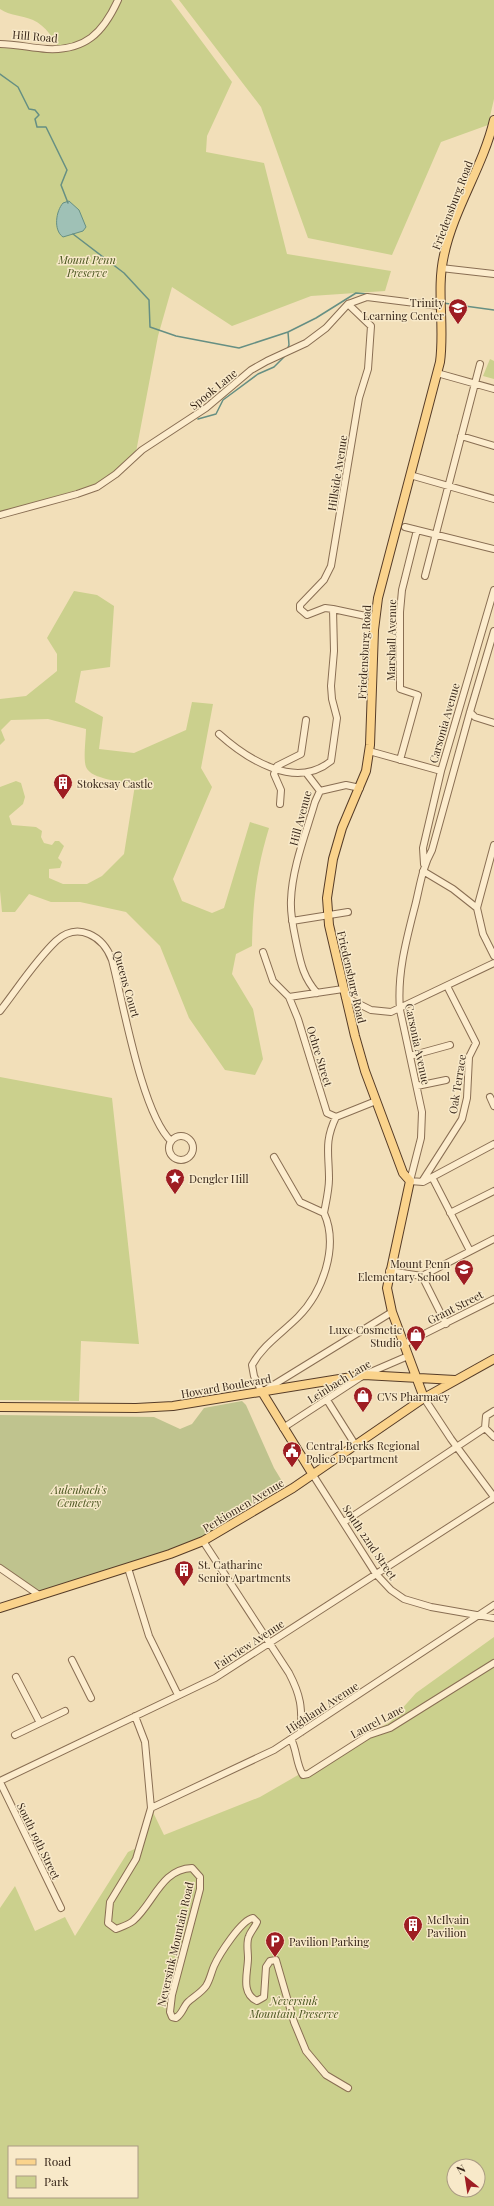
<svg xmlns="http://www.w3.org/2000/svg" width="494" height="2206" font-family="'Playfair Display',serif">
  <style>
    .green { fill: #cbd08d; fill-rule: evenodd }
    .cemetery { fill: #bfc38e }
    .water { fill: #9fc1b6; stroke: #668f83 }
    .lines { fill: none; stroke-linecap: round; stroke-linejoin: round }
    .stream { stroke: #668f83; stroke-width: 1.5 }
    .minor-casing { stroke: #896e53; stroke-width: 8 }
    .major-casing { stroke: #563c28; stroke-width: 10 }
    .minor { stroke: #fceccd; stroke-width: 6 }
    .major { stroke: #fad38c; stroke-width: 8 }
    .labels { text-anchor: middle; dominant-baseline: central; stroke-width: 3; stroke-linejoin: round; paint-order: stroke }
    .street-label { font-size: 11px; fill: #372619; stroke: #f8e9c9 }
    .park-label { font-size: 11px; font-style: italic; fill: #49551e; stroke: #f8e9c9 }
    .poi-label { font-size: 11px; fill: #372619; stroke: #f8e9c9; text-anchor: start }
  </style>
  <rect width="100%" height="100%" fill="#f2dfb9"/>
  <path class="green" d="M0,0H171L232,82L207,136L206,152L264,163L287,254L391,271L385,291L311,296L232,326L172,287L158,336L136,452L113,473L95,485L0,512V48L60,50C54,39 46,26 33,20C22,15 10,16 0,9Z
    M179,0H494V99L488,125L441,142L392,255L308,238L261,107Z
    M490,359L494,361V379L483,376Z
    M74,591L97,595L114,606L110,667L81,671L75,702L103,717L99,749L134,753L186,730L192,702L213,704L201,768L212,787L173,879L182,901L212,913L224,908L250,822L269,828C256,871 253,901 252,946L236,954L232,974L253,1009L263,1059L255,1075L225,1070L189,1018L160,946L126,912L80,902H51L29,894L15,912H2L0,891V787L16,781L21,783L25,797L23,804L9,816L12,825L36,827L42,831L41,837L44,843L52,845L55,841H59L64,846L58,858L62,862L60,868L49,869V878L63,884H87L102,876L124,854L135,785C124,781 91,780 86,767C83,759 86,738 86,729L48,719L11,720L1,730L5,740L0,745V699L26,696L57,671V654L47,638Z
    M0,1077L112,1098L139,1344L81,1341L79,1401L0,1400Z
    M494,1637V2206H0V1908L15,1886L35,1931L65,1917L75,1936L128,1852L141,1846L151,1808L164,1835L260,1797L390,1722L416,1693ZM9,2147H137V2197H9ZM454,2166H478V2190H454Z"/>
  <path class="cemetery" d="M242,1401L246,1405L274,1468L285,1486L204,1536L172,1549L39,1591L0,1564V1415L154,1417L180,1429L192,1424L204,1408Z"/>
  <path class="water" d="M69,201L79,210L86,227L83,231L63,237C53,230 56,211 63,203Z"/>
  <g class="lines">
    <path class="stream" d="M0,74L18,87L29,109L35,110L39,115L35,119L37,127H46L67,170L61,185L68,203
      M73,234L124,273L149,300L150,327L176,336L239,348L288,332
      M443,303L494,310
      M287,350L289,345L288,332L316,318L356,293L368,294
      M198,419L216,414L223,400L258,374L274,367L284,357"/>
    <g class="minor-casing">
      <path id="minor" d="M0,44C16,44 31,48 47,49C85,51 103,33 118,0
        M441,268L494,274
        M348,304L371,326L368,369L359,398L331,566L324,580L300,605V609L307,615L325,608L333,609L375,618
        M437,373L494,389
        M461,436L494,446
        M410,475L494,499
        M0,515L77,494L97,487L116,474L142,450L206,408L251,370L267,361L306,343L326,328L348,304L367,297L439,306
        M405,527L494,549
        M425,576L480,364
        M494,631L470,712L432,850C422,868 420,886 415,906C406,941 397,974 400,1010L422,1112L421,1138L410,1181L423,1182L494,1144
        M470,712L475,717L494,723
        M219,734C248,760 296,790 331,761L337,718L332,699L331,686L334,651L333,609
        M369,751L441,771
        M400,760L418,695L400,689V612L402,590L417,530
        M307,774L320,791
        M320,791L346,785L360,788
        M280,804L281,790L274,774L277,766L301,754L306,720
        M494,845L477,908L483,934L494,956
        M424,864L423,848L441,771L494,590
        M423,871L453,889L477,908
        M292,921L348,912
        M263,952L273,981L289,997L343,989
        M317,993C304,978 301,965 297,946C294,931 290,916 291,900C292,868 306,833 315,802L320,791
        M289,997L298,1019L327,1113L336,1117
        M345,997L371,1010L391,1012L494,963
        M0,1011C18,988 35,961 56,941C78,921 103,936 112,960C123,1002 142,1114 171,1141
        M410,1056L450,1045
        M417,1086L446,1080
        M490,1097L494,1106
        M336,1117L376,1101
        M169 1148a12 12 0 1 1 24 0a12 12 0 1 1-24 0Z
        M274,1157L300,1202L324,1213C339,1246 323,1292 298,1317C282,1333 263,1345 252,1365L254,1376L262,1392L392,1312
        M432,1177L470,1251
        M423,1180L462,1119L467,1098L469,1057L476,1043L447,986
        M324,1213C326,1202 329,1190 329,1179C329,1153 324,1142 336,1117
        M450,1213L494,1191
        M389,1271L422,1276L494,1239
        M422,1276L446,1324
        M404,1344L494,1299
        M424,1398L451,1439L494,1497
        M327,1400L356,1446
        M283,1428L364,1375L408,1356
        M485,1428L486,1416L494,1411
        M313,1475L376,1574L391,1590L404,1599L431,1607L494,1618
        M344,1522L485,1428L494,1437
        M203,1541L289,1673C301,1696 302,1707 301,1732
        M0,1568L39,1595
        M128,1568L149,1636L178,1695
        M72,1660L91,1698
        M16,1677L40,1723
        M135,1716L145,1742L151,1808L136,1859L110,1902L108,1923L116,1929C121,1927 128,1925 133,1921C154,1903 161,1869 192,1868L200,1877V1889L172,1995L170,2012L172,2017L176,2018C182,2014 183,2008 187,2003C193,1997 201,1993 206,1986C210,1980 211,1973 214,1966C219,1955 241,1920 253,1918L257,1922C255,1927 251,1931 249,1936C246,1942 248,1951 248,1958C248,1972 240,1993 257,2001L264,1997L266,1967L270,1961L276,1960L294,2022L306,2051L326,2075L348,2088
        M15,1735L65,1711
        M291,1739C297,1750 296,1764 303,1775L308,1774L369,1735L390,1728L494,1663
        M0,1781L215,1678L494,1498
        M0,1782L61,1908
        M151,1808L274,1750L494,1605"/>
    </g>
    <g class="major-casing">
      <path id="major" d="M262,1392L313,1475
        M424,1398L392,1312L387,1288L410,1181L403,1173L365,1071L355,1036L329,925L327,898L333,859L342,828L366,771L370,745L374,630L378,598L440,362C445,326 436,290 444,255C454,208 483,167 494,120
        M0,1407L136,1408L173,1406L364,1375L455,1380
        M0,1608L170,1554L203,1541L293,1488L424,1398L494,1359"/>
    </g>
    <use href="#minor" class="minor"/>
    <use href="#major" class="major"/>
  </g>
  <defs>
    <g id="school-pin" transform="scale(1)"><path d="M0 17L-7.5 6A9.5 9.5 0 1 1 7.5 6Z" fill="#9e1d23" stroke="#f8e9c9"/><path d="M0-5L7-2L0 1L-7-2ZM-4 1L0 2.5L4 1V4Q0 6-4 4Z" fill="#fff"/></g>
    <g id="building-pin" transform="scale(1)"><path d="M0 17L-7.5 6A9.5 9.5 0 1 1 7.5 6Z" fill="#9e1d23" stroke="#f8e9c9"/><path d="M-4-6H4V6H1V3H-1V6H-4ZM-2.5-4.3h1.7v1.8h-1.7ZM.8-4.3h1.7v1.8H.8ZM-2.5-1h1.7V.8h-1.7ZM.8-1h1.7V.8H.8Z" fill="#fff"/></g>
    <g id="sight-pin" transform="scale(1)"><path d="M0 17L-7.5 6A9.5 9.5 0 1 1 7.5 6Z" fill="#9e1d23" stroke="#f8e9c9"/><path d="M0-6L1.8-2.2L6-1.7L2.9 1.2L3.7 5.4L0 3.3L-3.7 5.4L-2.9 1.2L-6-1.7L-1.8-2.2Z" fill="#fff"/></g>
    <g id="shop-pin" transform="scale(1)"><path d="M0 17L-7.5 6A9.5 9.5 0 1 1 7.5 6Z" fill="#9e1d23" stroke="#f8e9c9"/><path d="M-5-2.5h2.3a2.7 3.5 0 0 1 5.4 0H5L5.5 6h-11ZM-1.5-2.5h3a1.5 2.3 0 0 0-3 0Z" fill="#fff"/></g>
    <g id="civic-pin" transform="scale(1)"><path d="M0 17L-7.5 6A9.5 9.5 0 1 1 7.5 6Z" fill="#9e1d23" stroke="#f8e9c9"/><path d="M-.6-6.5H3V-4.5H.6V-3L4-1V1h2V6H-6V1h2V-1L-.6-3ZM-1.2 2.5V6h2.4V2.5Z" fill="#fff"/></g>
    <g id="parking-pin" transform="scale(1)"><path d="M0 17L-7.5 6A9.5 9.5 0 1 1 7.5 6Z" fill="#9e1d23" stroke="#f8e9c9"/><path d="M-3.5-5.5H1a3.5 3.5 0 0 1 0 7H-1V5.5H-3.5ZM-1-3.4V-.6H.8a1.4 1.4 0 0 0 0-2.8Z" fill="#fff"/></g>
  </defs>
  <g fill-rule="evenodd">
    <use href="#school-pin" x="458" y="308"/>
    <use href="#building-pin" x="63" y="783"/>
    <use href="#sight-pin" x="175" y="1178"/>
    <use href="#school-pin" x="464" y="1269"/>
    <use href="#shop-pin" x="416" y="1335"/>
    <use href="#shop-pin" x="363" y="1396"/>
    <use href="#civic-pin" x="292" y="1451"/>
    <use href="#building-pin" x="184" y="1570"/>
    <use href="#building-pin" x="413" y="1925"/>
    <use href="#parking-pin" x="275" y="1941"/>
  </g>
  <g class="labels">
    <g class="street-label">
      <text transform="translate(35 36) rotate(5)">Hill Road</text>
      <text transform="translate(452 205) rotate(-69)">Friedensburg Road</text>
      <text transform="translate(213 389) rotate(-39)">Spook Lane</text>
      <text transform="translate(337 473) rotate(-81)">Hillside Avenue</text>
      <text transform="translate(391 640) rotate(-89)">Marshall Avenue</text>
      <text transform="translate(364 652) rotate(-87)">Friedensburg Road</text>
      <text transform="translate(444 723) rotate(-74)">Carsonia Avenue</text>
      <text transform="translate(300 818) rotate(-75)">Hill Avenue</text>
      <text transform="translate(352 977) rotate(77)">Friedensburg Road</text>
      <text transform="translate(127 984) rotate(74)">Queens Court</text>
      <text transform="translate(418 1044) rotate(78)">Carsonia Avenue</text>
      <text transform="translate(320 1056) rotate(73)">Ochre Street</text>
      <text transform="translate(457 1084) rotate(-81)">Oak Terrace</text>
      <text transform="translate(455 1307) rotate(-27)">Grant Street</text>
      <text transform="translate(339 1381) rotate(-32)">Leinbach Lane</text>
      <text transform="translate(226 1386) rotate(-10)">Howard Boulevard</text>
      <text transform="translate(243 1505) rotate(-31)">Perkiomen Avenue</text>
      <text transform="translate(370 1542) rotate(56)">South 22nd Street</text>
      <text transform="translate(249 1644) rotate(-33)">Fairview Avenue</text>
      <text transform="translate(322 1707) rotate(-33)">Highland Avenue</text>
      <text transform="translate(377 1721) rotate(-28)">Laurel Lane</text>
      <text transform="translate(39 1841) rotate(64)">South 19th Street</text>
      <text transform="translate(175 1944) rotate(-77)">Neversink Mountain Road</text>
    </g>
    <g class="park-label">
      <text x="87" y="259">Mount Penn<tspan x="87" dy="13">Preserve</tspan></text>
      <text x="79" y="1489">Aulenbach's<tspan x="79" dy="13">Cemetery</tspan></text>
      <text x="294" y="2000">Neversink<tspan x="294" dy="13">Mountain Preserve</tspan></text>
    </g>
    <g class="poi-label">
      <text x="444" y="302" text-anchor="end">Trinity<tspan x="444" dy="13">Learning Center</tspan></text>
      <text x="77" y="783">Stokesay Castle</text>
      <text x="189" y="1178">Dengler Hill</text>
      <text x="450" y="1263" text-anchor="end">Mount Penn<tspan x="450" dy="13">Elementary School</tspan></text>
      <text x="402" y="1329" text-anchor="end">Luxe Cosmetic<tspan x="402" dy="13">Studio</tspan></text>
      <text x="377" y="1396">CVS Pharmacy</text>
      <text x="306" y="1445">Central Berks Regional<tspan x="306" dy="13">Police Department</tspan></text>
      <text x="198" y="1564">St. Catharine<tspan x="198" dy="13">Senior Apartments</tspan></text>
      <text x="427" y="1919">McIlvain<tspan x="427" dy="13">Pavilion</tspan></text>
      <text x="289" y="1941">Pavilion Parking</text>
    </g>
  </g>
  <rect x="8" y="2146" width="130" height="52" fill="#f8e9c9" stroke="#ab9b83"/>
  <rect x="16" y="2159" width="20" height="6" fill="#fad38c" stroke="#ab9b83"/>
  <text x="44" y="2166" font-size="12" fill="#372619">Road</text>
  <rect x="16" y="2176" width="20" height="12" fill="#cbd08d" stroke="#ab9b83"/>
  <text x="44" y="2186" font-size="12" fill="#372619">Park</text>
  <g transform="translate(466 2178) rotate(330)"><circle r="19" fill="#f8e9c9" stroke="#ab9b83"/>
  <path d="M0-3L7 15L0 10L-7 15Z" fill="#9e1d23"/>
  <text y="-6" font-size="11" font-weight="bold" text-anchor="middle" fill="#372619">N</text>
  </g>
</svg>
